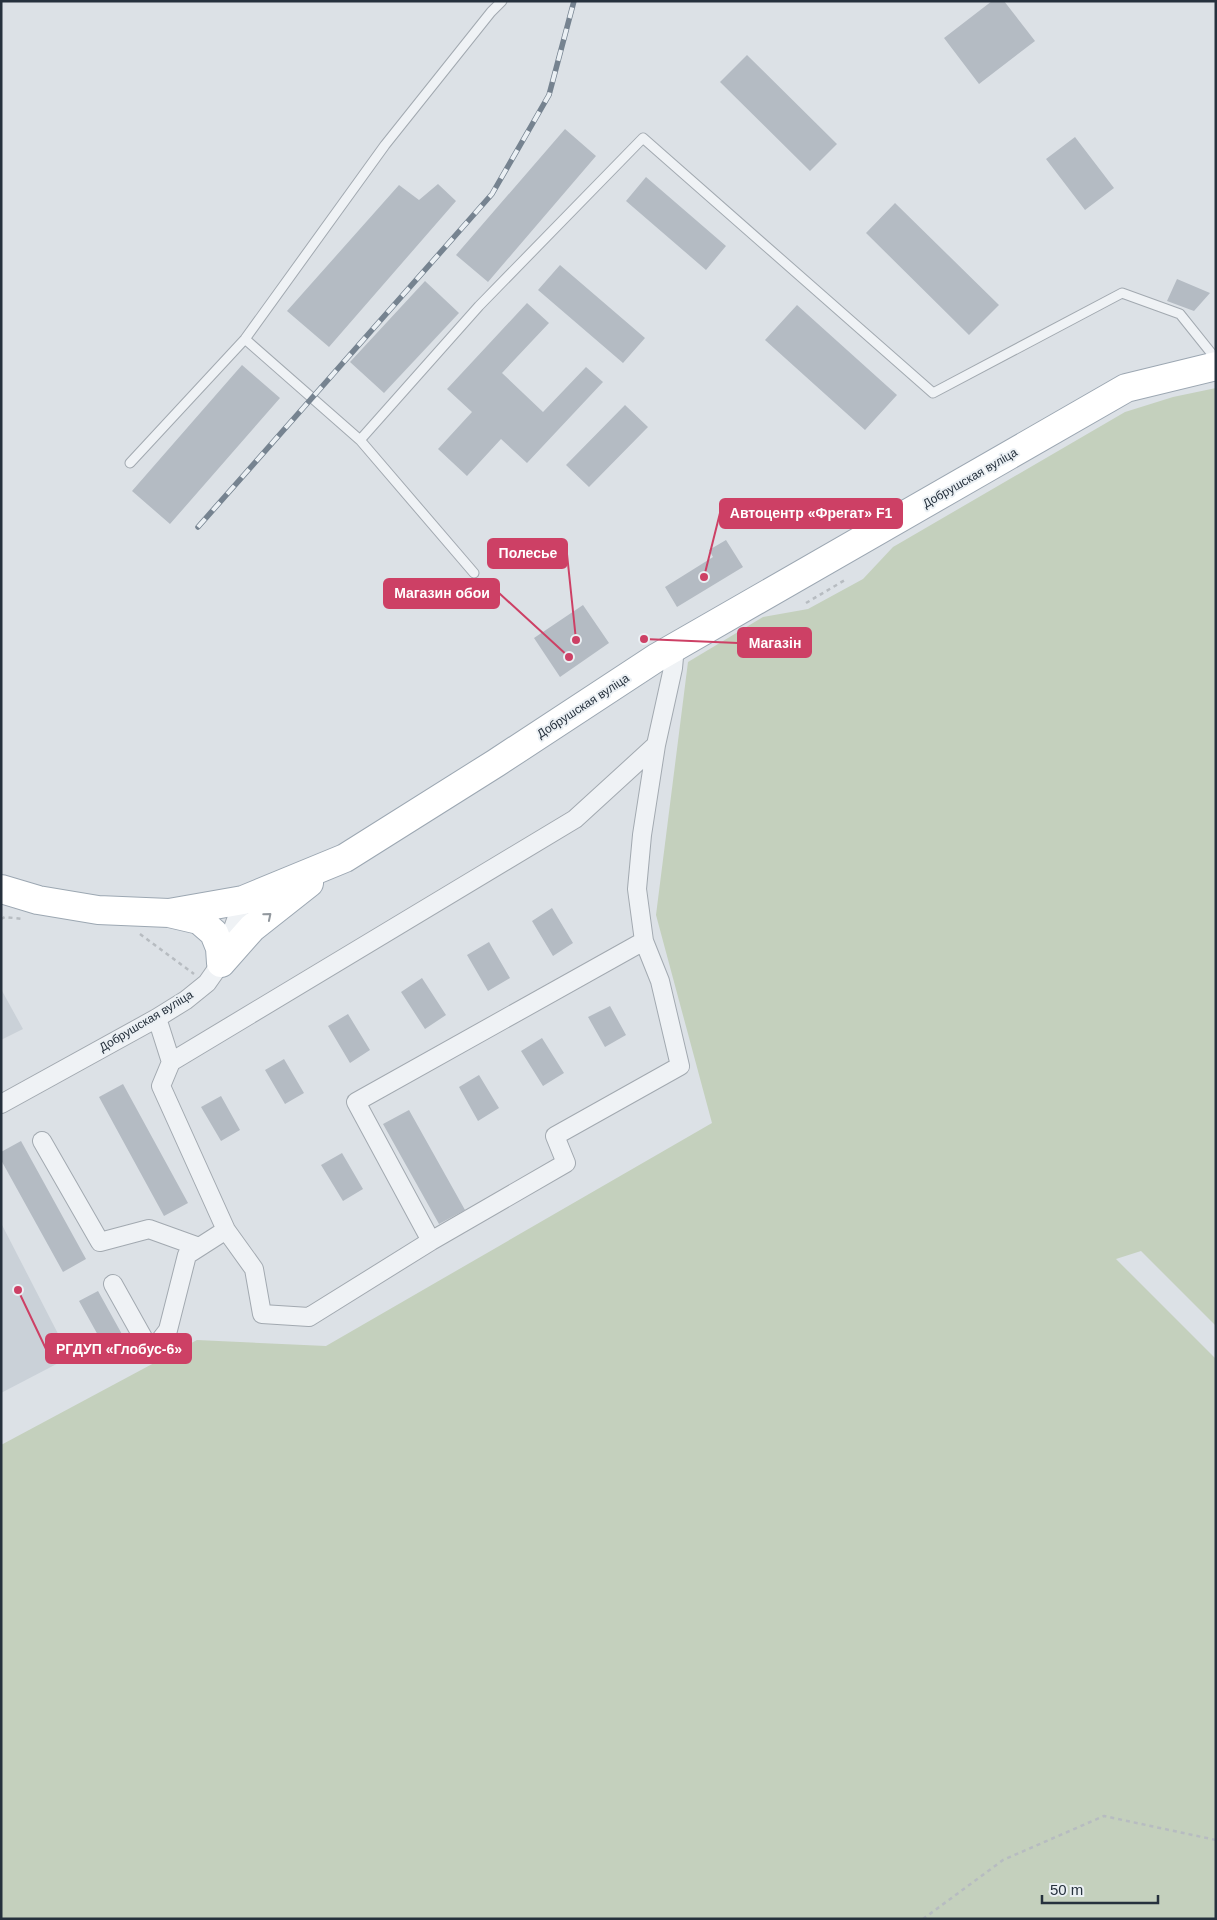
<svg xmlns="http://www.w3.org/2000/svg" width="1217" height="1920" font-family="Arial,sans-serif">
  <style>
    .built { fill: #cad1d8 }
    .green { fill: #c4d0bd }
    .building { fill: #b4bbc3 }
    .lines { fill: none; stroke-linecap: round; stroke-linejoin: round }
    .lane-casing { stroke: #a2a9b0; stroke-width: 11 }
    .street-casing { stroke: #a2a9b0; stroke-width: 20 }
    .primary-casing { stroke: #9ca7b2; stroke-width: 30 }
    .path { stroke: #b7bcc1; stroke-width: 2.5; stroke-dasharray: 4 4; stroke-linecap: butt }
    .lane { stroke: #eff2f5; stroke-width: 9 }
    .street { stroke: #eff2f5; stroke-width: 18 }
    .primary { stroke: #fff; stroke-width: 28 }
    .rail-casing { stroke: #768390; stroke-width: 5.5 }
    .rail { stroke: #ebf0f4; stroke-width: 4; stroke-dasharray: 11; stroke-linecap: butt }
    .oneway { stroke: #92989e }
    .labels { text-anchor: middle; dominant-baseline: central; stroke-width: 4; stroke-linejoin: round; paint-order: stroke }
    .street-label { font-size: 12px; fill: #26313d; stroke: #ebf0f4 }
    .leader { fill: none; stroke: #cd4065; stroke-width: 2 }
    .callout-dot { fill: #cd4065; stroke: #ebf0f4; stroke-width: 2 }
    .callout { fill: #cd4065; stroke: #cd4065; stroke-width: 2 }
    .callout-label { font-size: 14px; text-anchor: middle; font-weight: bold; fill: #fff }
  </style>
  <rect width="100%" height="100%" fill="#dce1e6"/>
  <path class="built" d="M1,989L23,1029L1,1040Z
    M1,1223L70,1357L1,1393Z"/>
  <path class="green" d="M1216,388V1326L1141,1251L1116,1259L1216,1359V1919H1V1445L197,1340L326,1346L712,1123L656,915L688,662L763,617L808,609L863,579L893,547L1125,412L1173,397Z"/>
  <path class="building" d="M992,1H1004L1035,41L979,84L944,38Z
    M747,55L837,144L810,171L720,82Z
    M565,129L596,156L488,282L456,255Z
    M1075,137L1114,188L1085,210L1046,159Z
    M646,177L726,246L706,270L626,201Z
    M438,184L456,201L329,347L287,311L399,185L419,200Z
    M895,203L999,305L969,335L866,233Z
    M560,265L645,338L623,363L538,290Z
    M1177,279L1210,293L1194,311L1167,301Z
    M425,281L459,313L384,393L350,362Z
    M527,303L549,323L502,373L543,412L586,367L603,382L527,463L501,439L467,476L438,449L472,412L447,389Z
    M797,305L897,395L865,430L765,340Z
    M242,365L280,398L170,524L132,491Z
    M625,405L648,427L589,487L566,465Z
    M726,540L743,567L677,607L665,587L713,557L709,550Z
    M583,605L609,643L560,677L534,638Z
    M552,908L573,943L553,956L532,921Z
    M489,942L510,978L488,991L467,955Z
    M422,978L446,1015L425,1029L401,992Z
    M610,1006L626,1035L605,1047L588,1017Z
    M348,1014L370,1050L350,1063L328,1026Z
    M542,1038L564,1073L543,1086L521,1051Z
    M284,1059L304,1093L285,1104L265,1070Z
    M479,1075L499,1108L478,1121L459,1087Z
    M123,1084L188,1203L164,1216L99,1097Z
    M221,1096L240,1130L221,1141L201,1107Z
    M409,1110L465,1210L439,1224L383,1124Z
    M21,1141L86,1259L63,1272L1,1160V1152Z
    M342,1153L363,1189L343,1201L321,1165Z
    M98,1291L128,1345L109,1355L79,1301Z"/>
  <g class="lines">
    <g class="lane-casing">
      <path id="lane" d="M245,339L360,440L474,573
        M360,440L479,306L643,138L933,393L1122,293L1180,314L1216,359
        M130,463L245,339L385,145L491,12L502,1"/>
    </g>
    <g class="street-casing">
      <path id="street" d="M157,1018L171,1062L161,1086L226,1230L254,1269L262,1314L309,1317L431,1241L566,1163L555,1136L680,1066L660,981L644,941L637,889L642,835L656,745L673,668L675,647
        M171,1062L575,819L656,745
        M1,1104L157,1018L186,1000L207,983L221,963L243,900
        M42,1141L100,1242L149,1229L199,1247
        M431,1241L356,1102L644,941
        M113,1284L151,1352L168,1330L187,1255L226,1230"/>
    </g>
    <g class="primary-casing">
      <path id="primary" d="M1,889L38,900L98,910L169,913L199,920L214,933L220,948L221,963
        M169,913L243,900L345,858L496,763L656,658L1126,388L1216,366
        M221,963L252,928L309,883"/>
    </g>
    <path class="path" d="M806,603L845,580
      M1,919L5,917L22,919
      M140,934L194,974
      M923,1919L1003,1860L1104,1816L1216,1840"/>
    <use href="#lane" class="lane"/>
    <use href="#street" class="street"/>
    <use href="#primary" class="primary"/>
    <g class="rail-casing">
      <path id="rail" d="M198,527L492,194L549,95L574,1"/>
    </g>
    <use href="#rail" class="rail"/>
  </g>
  <defs><path id="oneway-chevron" d="M-2-3.5L2.5 0L-2 3.5" fill="none" stroke-width="1.6" stroke-linecap="round" stroke-linejoin="round" transform="scale(1.25)"/></defs>
  <use class="oneway" href="#oneway-chevron" transform="translate(268 916) rotate(-40)"/>
  <g class="labels">
    <g class="street-label">
      <text transform="translate(970 478) rotate(-30)">Добрушская вуліца</text>
      <text transform="translate(583 706) rotate(-33)">Добрушская вуліца</text>
      <text transform="translate(146 1021) rotate(-31)">Добрушская вуліца</text>
    </g>
  </g>
  <path class="leader" d="M704 577L720 513M576 640L567 554M569 657L499 593M644 639L738 643M18 1290L46 1349"/>
  <g class="callout-dot">
    <circle cx="704" cy="577" r="5"/>
    <circle cx="576" cy="640" r="5"/>
    <circle cx="569" cy="657" r="5"/>
    <circle cx="644" cy="639" r="5"/>
    <circle cx="18" cy="1290" r="5"/>
  </g>
  <g class="callout">
    <rect x="720" y="499" width="182" height="29" rx="5"/>
    <rect x="488" y="539" width="79" height="29" rx="5"/>
    <rect x="384" y="579" width="115" height="29" rx="5"/>
    <rect x="738" y="628" width="73" height="29" rx="5"/>
    <rect x="46" y="1334" width="145" height="29" rx="5"/>
  </g>
  <g class="callout-label">
    <text x="811" y="518">Автоцентр «Фрегат» F1</text>
    <text x="528" y="558">Полесье</text>
    <text x="442" y="598">Магазин обои</text>
    <text x="775" y="648">Магазін</text>
    <text x="119" y="1354">РГДУП «Глобус-6»</text>
  </g>
  <rect width="1217" height="1920" fill="none" stroke="#26313d" stroke-width="5"/>
  <path d="M1042 1895v8h116v-8" fill="none" stroke="#26313d" stroke-width="2.5"/>
  <text x="1050" y="1895" font-size="15" fill="#26313d" stroke="#ebf0f4" stroke-width="4" paint-order="stroke">50 m</text>
</svg>
